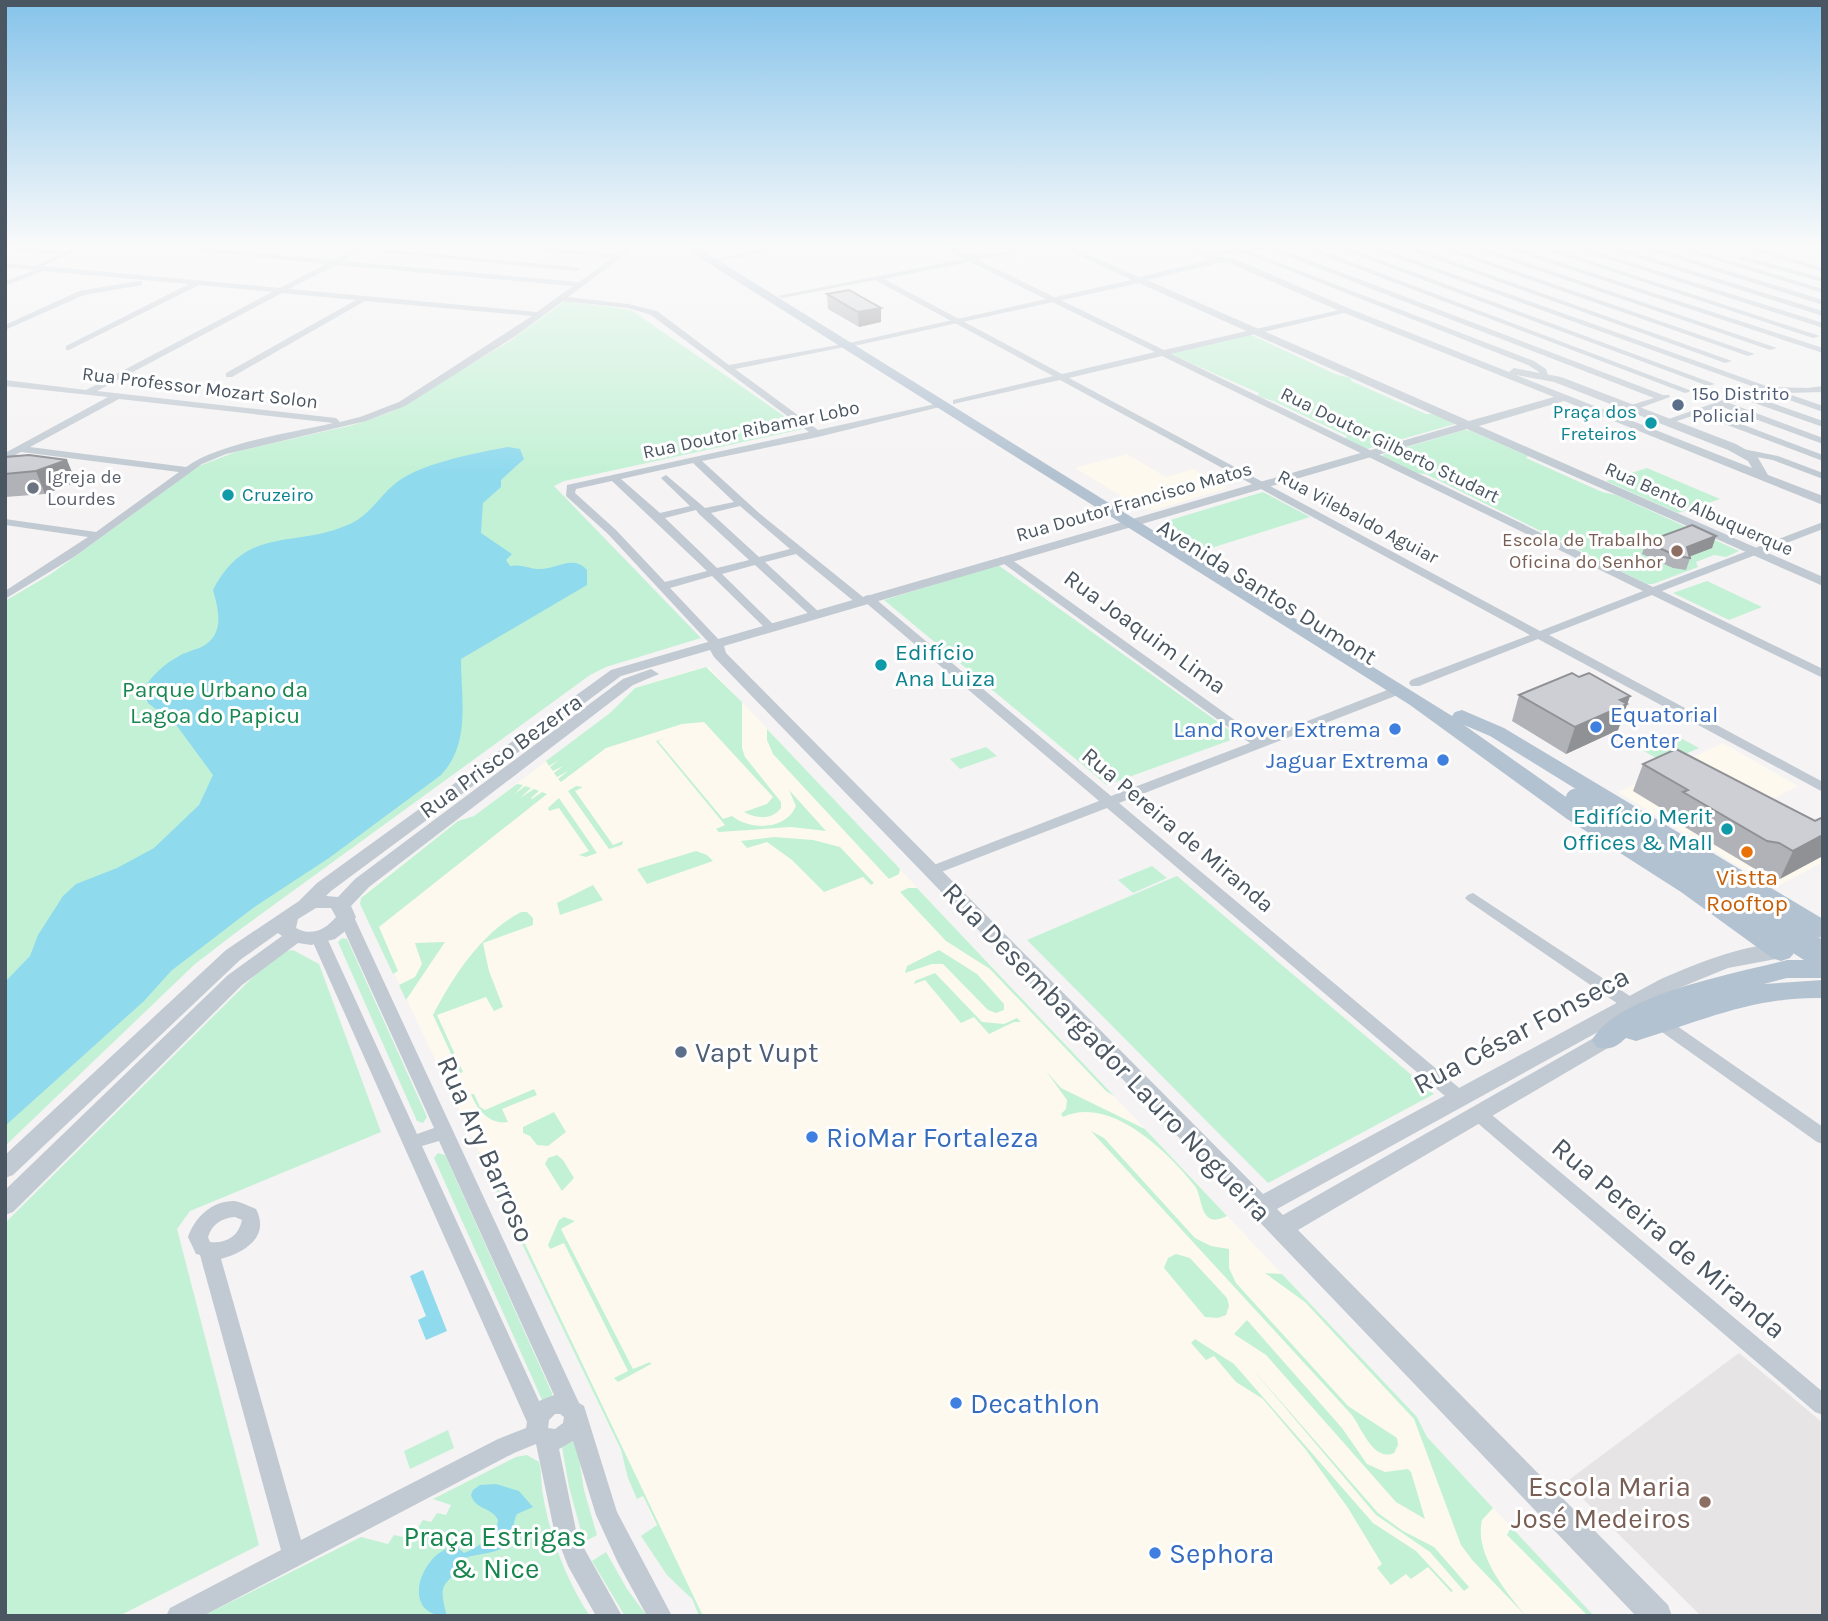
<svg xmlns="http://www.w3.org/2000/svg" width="1828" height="1621" font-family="Karla,sans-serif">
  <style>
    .commercial { fill: #fdf9ef }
    .education { fill: #e6e4e5 }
    .green { fill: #c3f1d5 }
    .water { fill: #90daee }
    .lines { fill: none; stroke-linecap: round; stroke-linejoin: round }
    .minor { fill: #c1cad2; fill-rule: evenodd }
    .tertiary { fill: #c1cad2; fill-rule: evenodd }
    .primary { fill: #b3c2d1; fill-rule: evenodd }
    .primary-bridge-far1 { stroke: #b3c2d1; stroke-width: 21 }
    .primary-bridge { stroke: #b3c2d1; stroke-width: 27 }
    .wall { fill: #b0b2b7 }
    .shaded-wall { fill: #909195 }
    .building { fill: #cdcfd5; stroke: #909195; stroke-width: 2 }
    .service-dot { fill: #5c6f8a; stroke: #fff; stroke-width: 2.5 }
    .culture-dot { fill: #0f9aa8; stroke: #fff; stroke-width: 2.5 }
    .worship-dot { fill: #6b7280; stroke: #fff; stroke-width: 2.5 }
    .education-dot { fill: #8d6e63; stroke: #fff; stroke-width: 2.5 }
    .shop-dot { fill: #3f7fe0; stroke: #fff; stroke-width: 2.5 }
    .food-dot { fill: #e8710a; stroke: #fff; stroke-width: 2.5 }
    .labels { text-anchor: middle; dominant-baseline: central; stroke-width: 6; stroke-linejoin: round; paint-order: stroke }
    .far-street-label { font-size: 19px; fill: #4a5661; stroke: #fff }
    .far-service-label { font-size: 19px; fill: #4e5e75; stroke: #fff; text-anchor: start }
    .far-culture-label { font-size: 19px; fill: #0d838f; stroke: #fff; text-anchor: end }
    .far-worship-label { font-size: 19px; fill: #5b616d; stroke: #fff; text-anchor: start }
    .far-education-label { font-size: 19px; fill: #785e54; stroke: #fff; text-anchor: end }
    .street-label { font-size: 23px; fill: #4a5661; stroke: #fff }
    .culture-label { font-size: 23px; fill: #0d838f; stroke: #fff; text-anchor: start }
    .park-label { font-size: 23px; fill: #17864f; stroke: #fff }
    .shop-label { font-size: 23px; fill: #366cbe; stroke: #fff; text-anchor: end }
    .food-label { font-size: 23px; fill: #c56008; stroke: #fff }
    .near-street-label { font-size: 28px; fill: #4a5661; stroke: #fff }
    .near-service-label { font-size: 28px; fill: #4e5e75; stroke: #fff; text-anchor: start }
    .near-shop-label { font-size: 28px; fill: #366cbe; stroke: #fff; text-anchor: start }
    .near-education-label { font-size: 28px; fill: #785e54; stroke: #fff; text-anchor: end }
    .near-park-label { font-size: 28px; fill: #17864f; stroke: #fff }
  </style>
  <rect width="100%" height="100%" fill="#f5f3f3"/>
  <path class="commercial" d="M1127,454L1166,477L1193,469L1228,488L1154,510L1143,509L1075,468Z
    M704,667L710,668L742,702L1417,1417L1427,1437L1594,1616H699L360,901L363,895L458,821L474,816L610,713L634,688Z
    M1723,743L1798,786L1749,811L1823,833V862L1774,888L1618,792Z"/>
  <path class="education" d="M1739,1353L1823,1423V1616H1701L1566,1482Z"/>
  <path class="green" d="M565,301L631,310L803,429L564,481L554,486L701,638L606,667L590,675L238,931L195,964L5,1146V601L51,574L199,466L238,451L353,425L391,412L510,341Z
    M1249,334L1335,374L1351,378V381L1426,414H1434L1455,424L1367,449L1345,439L1347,436L1273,401L1258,396L1259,393L1170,354Z
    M1464,430L1471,431L1528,456L1526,458L1602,492L1616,495L1739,551L1726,557L1714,555L1696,562L1698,567L1653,584H1647L1426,474L1414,473L1381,457L1384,454Z
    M1647,468L1720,499L1678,513L1606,481Z
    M1263,492L1310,517L1208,549L1164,522Z
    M998,565L1239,737L1107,785L884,600Z
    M1707,581L1762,607L1729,620L1673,593Z
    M706,667L742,702V748L745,757L781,802V808C772,820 757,819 744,812L767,804L773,797L704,722L682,724L606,748L561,782L558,779L568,771L557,777L554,773L563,766L553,771L550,767L559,760L549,766L546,761L610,713L635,688Z
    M767,729L900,869L899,874L889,879L773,754L767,740Z
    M1677,736L1699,748L1665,763L1644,751Z
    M666,738L658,741L723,819L732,816C751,831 786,830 796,806L789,790L826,831L791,827L719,832L716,829L725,825L656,741L646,744Z
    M986,747L997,756L960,769L950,759Z
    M517,784L523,785L515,794L525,786L531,788L520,798L534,789L539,791L531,798L532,799L542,792L547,794L379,927L398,971L393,974L360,904L361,898L458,821L474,816Z
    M576,786L583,787L575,791L613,845L623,841L622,845L609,849L568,791Z
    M559,798L597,853L586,857L579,855L589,851L559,808L549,811L548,808Z
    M774,837L813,840L840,847L874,883L871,885L863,877L824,892L792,860L767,842L747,848L741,841Z
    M696,851L707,855L713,861L647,884L637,869Z
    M1152,866L1167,878L1133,893L1118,880Z
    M1177,876L1434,1094L1268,1183L1027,940Z
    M593,885L603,900L560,915L557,903Z
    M908,888H917L1114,1096L1106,1091L990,969L946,941L900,892Z
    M521,912H527L533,918V925L483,943L489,971L503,1007L494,1011L486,997L437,1015L463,1072L460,1073L433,1015C453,976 482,932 521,912Z
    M342,938L347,939L427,1117L423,1123L417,1121L338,942Z
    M445,942L406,1000L399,985L415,977L422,964L415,943Z
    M293,950L319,964L381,1132L190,1211L177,1229L259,1545L119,1616H5V1223L256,974L287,951Z
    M939,950L977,974L1004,1004V1010L996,1013L988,1010L943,964H932L905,973L907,966Z
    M935,973L982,1022L1004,1024L1017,1018L1021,1022H1014L989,1034L974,1017L961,1023L925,980L914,984L915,981Z
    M1046,1071L1061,1088L1145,1129L1227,1216C1222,1218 1216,1221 1211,1219C1199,1213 1202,1194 1194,1185C1167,1151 1110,1095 1063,1117L1061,1114L1066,1109L1067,1100Z
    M534,1089L537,1095L502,1109L508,1122C490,1125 477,1110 471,1094H474L480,1107L485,1110Z
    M554,1112L566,1132L548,1146L537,1145L530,1136L523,1133V1127Z
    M1091,1131L1104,1138L1195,1238L1211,1246L1229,1249V1268L1236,1283L1348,1406L1397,1438L1398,1445L1394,1453C1373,1462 1362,1428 1351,1414Z
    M478,1152L483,1156L703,1616H699L692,1599L667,1575L641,1536L657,1525L643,1496L637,1499L628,1478L621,1450Z
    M438,1153L445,1155L552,1393V1397L543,1402L434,1158Z
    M557,1155L563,1160L574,1178L562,1191L545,1164L548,1158Z
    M564,1217L575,1221L561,1229L633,1369L650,1362L651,1364L618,1382L614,1378L628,1371L564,1243L550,1249L548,1245L559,1220Z
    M1176,1254L1190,1258L1227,1298L1229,1306L1226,1315L1218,1318L1205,1317L1164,1268L1168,1258Z
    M1265,1273L1282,1274L1417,1417L1427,1437L1493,1508L1482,1520C1474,1554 1506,1592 1526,1616L1473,1561L1461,1545L1414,1419L1305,1302Z
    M1247,1320L1342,1428L1367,1464L1385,1472L1408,1469L1411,1472L1425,1519L1396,1502L1266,1355L1234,1334Z
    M1195,1339L1234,1364L1373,1523L1416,1551L1453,1591L1451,1592L1428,1567L1411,1579L1406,1574L1391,1585L1377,1568L1382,1564L1348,1508L1306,1450L1263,1399L1236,1382L1214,1356L1206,1360L1191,1343Z
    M1249,1365L1378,1513L1403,1531L1434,1547L1469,1587L1464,1591L1430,1552L1376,1515Z
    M448,1430L454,1448L410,1469L404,1451Z
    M573,1441L577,1446L584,1490L597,1535L584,1542L569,1487L562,1447Z
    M527,1455L539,1462C542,1473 541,1484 543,1495C550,1536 566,1581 590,1616H203L361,1537L388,1544L394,1535L403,1537L408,1528L417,1529L423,1520L431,1522L437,1513L446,1515L451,1505L433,1499L516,1457Z
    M1510,1529L1514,1530L1594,1616H1588L1507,1535Z
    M606,1552L627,1589L647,1616H625L592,1561Z"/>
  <path class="water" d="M508,447L520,449L524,459L501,480V487L483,503L481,533L512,554L506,560L510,566C521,564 527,568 538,569C557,570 572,554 587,570V585L461,659C461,699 471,743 441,775L329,858L253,908L171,971L144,1001L5,1126V982L30,956L38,935L63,896L76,884L117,868L154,848L199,805L213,775L177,726L148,703L143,689C153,675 164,664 179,656C187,651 197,650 205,645C225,632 218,608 213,590C248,523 296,550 352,523C372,513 382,492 400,480C424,463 479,452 508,447Z
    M423,1270L447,1331L426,1340L418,1320L426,1316L410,1276Z
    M496,1484L519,1491L533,1507L517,1514C512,1523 515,1533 510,1541C503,1554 478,1553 465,1558C450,1589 435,1575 447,1616C398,1616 421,1550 456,1546L464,1553C477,1548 497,1535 498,1520C492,1507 475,1510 471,1495L473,1490L480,1485Z"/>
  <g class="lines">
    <path class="minor" d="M5,246L53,250L57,252L53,254L5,250Z
      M77,246H87L43,266L280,288L326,264L148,246H179L333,260L360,246H369L343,261L579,282L612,258L495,246H526L617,255L629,246H637L568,297L628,304L657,311L729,365L848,343L849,345L845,347L735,369L818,430L940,403L944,406L818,437L702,461L759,513L863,597L868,595L872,596L1111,796L1250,743L1000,561V557H1008L1261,739L1395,687H1403L1405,690L1403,693L1119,803L1464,1092L1467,1097L1464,1102L1458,1104L1452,1102L1107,808L936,874H926L924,871L926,868L1099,801L865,602L860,604L856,603L796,554L765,562L820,613V617H812L755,565L722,574L775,626V630H767L712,576L670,588L722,643L720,646H712L608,534L566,496L567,485L809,432L651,315L628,308L563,301L517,335L405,406L366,421L226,454L202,464L74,557L5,599V591L88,537L5,525V519L96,532L179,472L21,452L5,460V453L108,397L5,386V380L86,390L272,292L199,285L69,350H66V346L189,284L43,271L5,286V281L36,270L5,267V263L35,266ZM336,265L573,286L537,312L289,289ZM282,293L356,300L226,373V377H232L365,301L532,316L399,402L360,417L340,422L336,418L97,391ZM119,399L333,423C291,433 219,443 186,467L30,447ZM693,463L734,502L705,508L666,475L661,478L663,480L690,506L660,513L621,479ZM612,481L707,571L665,582L616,530L575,493L576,489ZM740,506L790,549L759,557L711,513ZM696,510L699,514L749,560L717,568L665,518Z
      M779,246H796L710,263L706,261Z
      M940,246H975L958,251C983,263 1016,246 1043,246L978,260L1164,350L1348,308V312L1171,354L1653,587L1823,522V529L1662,591L1823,669V678L1652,595L1549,635L1823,782V792L1538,639L1419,686H1411L1409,683L1411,680L1530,635L1060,380L953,404V400L1053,376L875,280L782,298L778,296L963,259ZM970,262L1155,352L1062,374L884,279ZM1162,356L1643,591L1540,631L1069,378Z
      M1272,246L1663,395H1669L1670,397L1637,409H1631V405L1654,398L1263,247Z
      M1298,246H1309L1692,391L1685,393Z
      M1332,246H1343L1715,384L1708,386Z
      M1364,246H1375L1769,387L1808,388L1823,386V392L1786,393L1823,406V412L1767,392L1752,396L1823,421V427L1743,399L1729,403L1823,438V444L1720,406L1707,411L1823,455V461L1698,414L1668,424L1663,421L1757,388Z
      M1399,246H1410L1732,361L1725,363Z
      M1433,246H1444L1755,354L1748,356Z
      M1467,246H1478L1777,348L1770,350Z
      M1499,246H1510L1823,348V353Z
      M1534,246H1545L1820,336L1813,338Z
      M1568,246H1579L1823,323V328Z
      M1601,246H1613L1823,311V316Z
      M1636,246H1648L1823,300V305Z
      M1670,246H1682L1823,289V293Z
      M1738,246H1750L1823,268V272Z
      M1805,246L1823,249V253L1806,247Z
      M380,249L576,267L580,269L576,271L378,252Z
      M1242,250H1246L1534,361L1546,369L1548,375L1541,377L1539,372L1528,365L1242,252Z
      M1739,255L1823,278V282L1739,259Z
      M139,281H142V285L84,295L5,330V325L79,291Z
      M1743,449L1778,456L1823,473V479L1773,460L1740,454V450Z
      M1473,893L1636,1000L1638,1004L1636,1008H1624L1468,901L1465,898L1468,895Z
      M346,912L354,917L579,1403L584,1406L617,1512L672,1616H647L618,1563L596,1515L573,1441L559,1449L576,1530L585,1550L622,1616H596L568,1566L554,1530L536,1444L514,1453L203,1616H166L170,1608L281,1550L200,1255L196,1254L188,1237C195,1217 212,1201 234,1201C241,1202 249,1206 256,1209C270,1236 246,1252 221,1259L301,1540L498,1439L526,1428L527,1422L311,938L313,934H325L327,938L417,1134L434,1128L338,917ZM439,1141L554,1395L539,1401L422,1146ZM235,1217L242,1220C239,1236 226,1244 210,1242L208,1237C212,1224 222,1218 235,1217ZM555,1414H560L564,1417L563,1423L555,1429L548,1428L549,1420Z
      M1658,1015L1664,1017L1823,1127V1144L1817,1142L1652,1025L1650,1021L1652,1017Z
      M1480,1108L1486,1110L1823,1392V1415L1815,1412L1474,1120L1471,1115L1474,1110Z"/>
    <path class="tertiary" d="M1058,246H1070L1139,277L1210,260L1178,246H1191L1210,253L1238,246H1274L1241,255L1237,252L1217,256L1233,258L1348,308L1509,372L1514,368L1561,377L1736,444L1757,456L1768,475L1823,496V505L1564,401L1479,426L1823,577V586L1467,429L724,646L726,653L1263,1194L1659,980C1690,966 1760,937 1792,946L1795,951L1792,956L1728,968L1674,990L1277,1209L1283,1215L1599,1035L1606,1032L1613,1035L1617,1040L1613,1045L1298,1230L1668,1605L1672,1616H1636L1165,1123L714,657L710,650L621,676L331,891L326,896L338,897L355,879L623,679L651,669L659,674L633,685L369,887L351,906L356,917L348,929L335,939L311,945L298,943L242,985L13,1212L5,1215V1190L228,975L282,936L278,933L240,960L13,1175L5,1178V1155L226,950L299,901L317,883L611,670L1457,425L1139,283L845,348L840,345L1132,280ZM1219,263H1229L1342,312L1554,397L1469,421L1147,280ZM1516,375L1554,382L1728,450L1748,461L1752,468ZM316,908H331L336,917C326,929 312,937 296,928L298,919Z"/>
    <path class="primary" d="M681,246H695L1452,716L1455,712L1462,710L1504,728L1823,919V938L1814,936L1490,736L1464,725L1583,809L1699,880L1790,946L1794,952L1790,958L1781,961L1772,958L1681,892L1567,819L1410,705Z
      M1787,960H1823V978H1787L1764,984L1823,980V998C1756,996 1698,1022 1636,1041L1626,1038C1616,1047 1610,1051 1596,1047L1592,1040C1619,993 1736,974 1787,960Z"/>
    <path class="primary-bridge-far1" d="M1576,799L1682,866"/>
    <path class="primary-bridge" d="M1679,865L1823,956"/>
  </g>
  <path class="wall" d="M827,294L881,322L859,327L828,309Z
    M5,457L76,482L45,494L5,497Z
    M1716,536L1712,548L1689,556L1690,558L1686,570L1673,568L1642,554L1646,542Z
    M1579,677L1630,696L1618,730L1566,754L1512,721L1519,695Z
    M1643,764L1815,821L1780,879L1767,871L1755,869L1673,820L1674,816L1633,791Z"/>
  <path class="shaded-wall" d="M881,308V322L859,327L858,312Z
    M67,460L76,482L45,494L36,471Z
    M1716,536L1712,548L1686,558L1687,547Z
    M1630,696L1618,730L1566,754L1575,727L1620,700Z
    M1823,835V856L1780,879L1793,851Z"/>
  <path class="building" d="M849,290L881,308L858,312L827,294Z
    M29,455L67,460L36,471L5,474V457Z
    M1692,525L1716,536L1687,547L1690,558L1677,556L1646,542Z
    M1572,673L1579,677L1589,673L1630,696L1620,700L1627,704L1575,727L1519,695Z
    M1676,749L1815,821L1823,817V835L1793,851L1779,843L1767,841L1683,792L1688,790L1643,764Z"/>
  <linearGradient id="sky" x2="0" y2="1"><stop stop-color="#85c3ea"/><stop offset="0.52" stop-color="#fafafa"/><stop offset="1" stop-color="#fafafa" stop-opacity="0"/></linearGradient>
  <rect width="1828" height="473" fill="url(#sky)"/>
  <g class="service-dot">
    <circle cx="1678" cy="405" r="7"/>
    <circle cx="681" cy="1052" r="7"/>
  </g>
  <g class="culture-dot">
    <circle cx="1651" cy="423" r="7"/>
    <circle cx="228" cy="495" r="7"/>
    <circle cx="881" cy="665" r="7"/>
    <circle cx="1727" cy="829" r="7"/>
  </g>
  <circle class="worship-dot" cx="33" cy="488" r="7"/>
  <g class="education-dot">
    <circle cx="1677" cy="551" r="7"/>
    <circle cx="1705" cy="1502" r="7"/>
  </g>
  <g class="shop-dot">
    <circle cx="1596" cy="727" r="7"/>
    <circle cx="1395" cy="729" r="7"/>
    <circle cx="1443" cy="760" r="7"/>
    <circle cx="812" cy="1137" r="7"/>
    <circle cx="956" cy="1403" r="7"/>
    <circle cx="1155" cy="1553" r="7"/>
  </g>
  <circle class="food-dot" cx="1747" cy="852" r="7"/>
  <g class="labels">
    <g class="far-street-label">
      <text transform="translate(200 388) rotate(7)">Rua Professor Mozart Solon</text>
      <text transform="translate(751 430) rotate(-12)">Rua Doutor Ribamar Lobo</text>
      <text transform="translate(1390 445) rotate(26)">Rua Doutor Gilberto Studart</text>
      <text transform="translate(1134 502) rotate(-16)">Rua Doutor Francisco Matos</text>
      <text transform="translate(1699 509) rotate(24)">Rua Bento Albuquerque</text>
      <text transform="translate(1358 517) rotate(28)">Rua Vilebaldo Aguiar</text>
    </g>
    <g class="far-service-label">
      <text x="1692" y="394">15º Distrito<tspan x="1692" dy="22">Policial</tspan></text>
    </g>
    <g class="far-culture-label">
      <text x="1637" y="412">Praça dos<tspan x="1637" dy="22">Freteiros</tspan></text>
      <text x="242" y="495" text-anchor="start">Cruzeiro</text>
    </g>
    <g class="far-worship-label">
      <text x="47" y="477">Igreja de<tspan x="47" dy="22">Lourdes</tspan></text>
    </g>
    <g class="far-education-label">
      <text x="1663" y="540">Escola de Trabalho<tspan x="1663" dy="22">Oficina do Senhor</tspan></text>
    </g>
    <g class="street-label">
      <text transform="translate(1267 592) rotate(32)">Avenida Santos Dumont</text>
      <text transform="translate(1145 632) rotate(36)">Rua Joaquim Lima</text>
      <text transform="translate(501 756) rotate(-36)">Rua Prisco Bezerra</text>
      <text transform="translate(1178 830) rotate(40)">Rua Pereira de Miranda</text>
    </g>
    <g class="culture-label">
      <text x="895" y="652">Edifício<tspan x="895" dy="26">Ana Luiza</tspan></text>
      <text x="1713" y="816" text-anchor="end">Edifício Merit<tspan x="1713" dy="26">Offices &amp; Mall</tspan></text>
    </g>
    <g class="park-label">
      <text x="215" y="689">Parque Urbano da<tspan x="215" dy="26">Lagoa do Papicu</tspan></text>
    </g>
    <g class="shop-label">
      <text x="1610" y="714" text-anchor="start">Equatorial<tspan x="1610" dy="26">Center</tspan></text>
      <text x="1381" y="729">Land Rover Extrema</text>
      <text x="1429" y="760">Jaguar Extrema</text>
    </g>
    <g class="food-label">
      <text x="1747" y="877">Vistta<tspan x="1747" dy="26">Rooftop</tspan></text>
    </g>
    <g class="near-street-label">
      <text transform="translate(1521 1030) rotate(-28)">Rua César Fonseca</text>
      <text transform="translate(1107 1052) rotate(46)">Rua Desembargador Lauro Nogueira</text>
      <text transform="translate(486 1149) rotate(66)">Rua Ary Barroso</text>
      <text transform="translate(1669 1238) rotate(40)">Rua Pereira de Miranda</text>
    </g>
    <g class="near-service-label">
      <text x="695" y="1052">Vapt Vupt</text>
    </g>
    <g class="near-shop-label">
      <text x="826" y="1137">RioMar Fortaleza</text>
      <text x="970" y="1403">Decathlon</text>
      <text x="1169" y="1553">Sephora</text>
    </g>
    <g class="near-education-label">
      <text x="1691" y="1486">Escola Maria<tspan x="1691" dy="32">José Medeiros</tspan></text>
    </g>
    <g class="near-park-label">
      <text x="495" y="1536">Praça Estrigas<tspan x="495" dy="32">&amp; Nice</tspan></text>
    </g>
  </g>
  <rect width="1828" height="1621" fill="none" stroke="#4a5661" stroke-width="14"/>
</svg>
